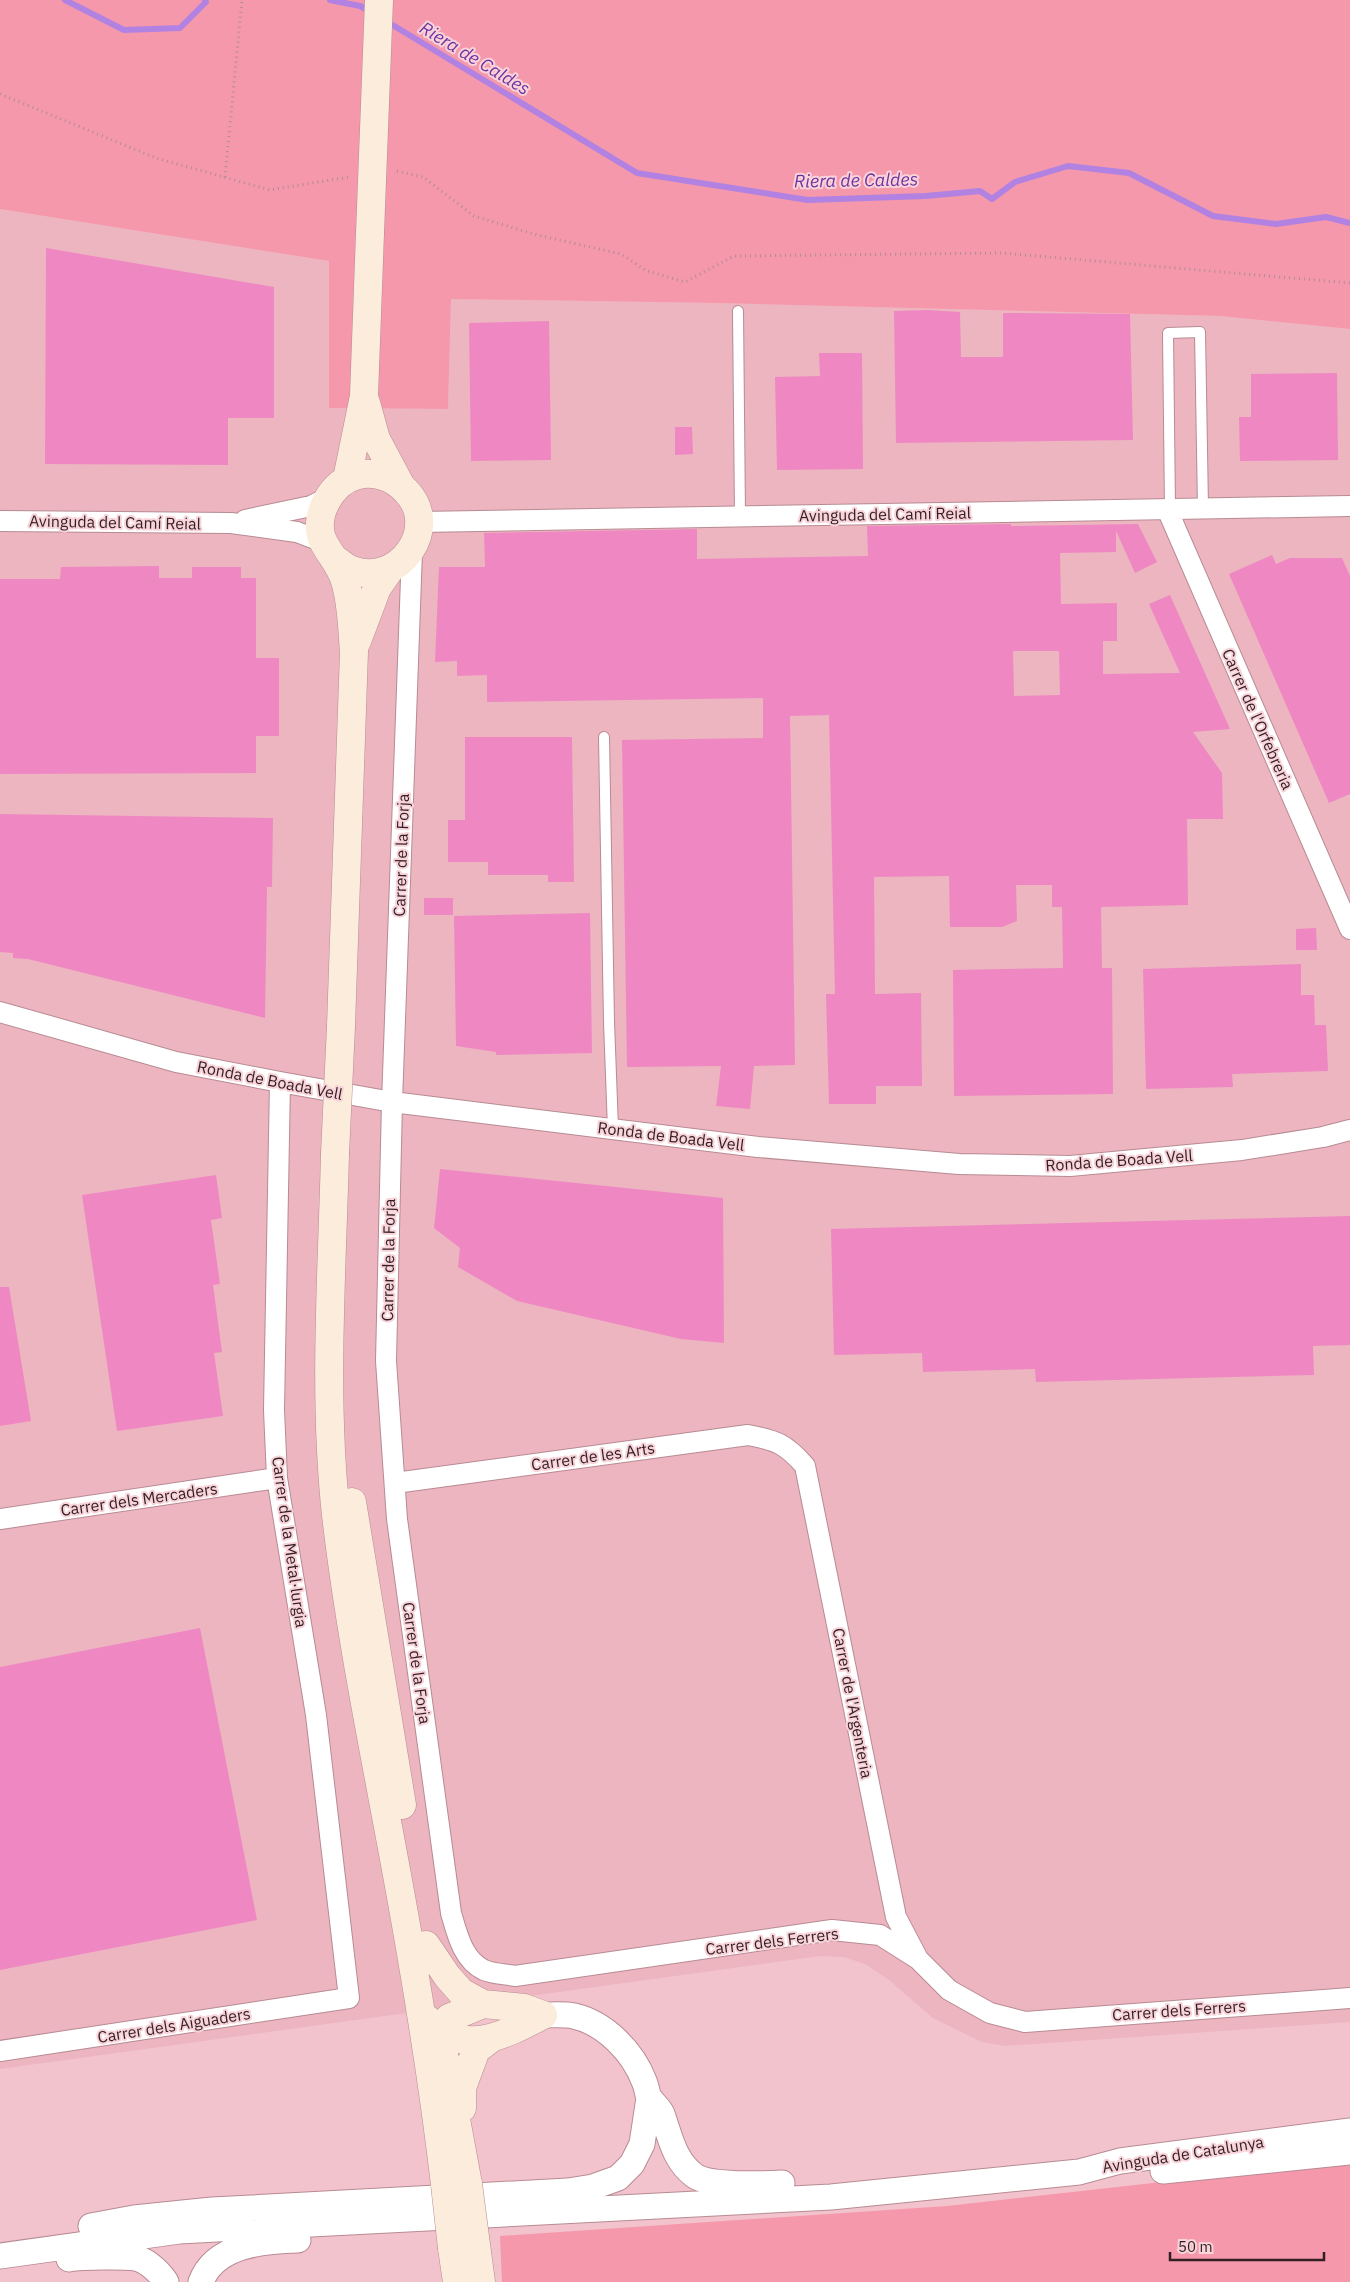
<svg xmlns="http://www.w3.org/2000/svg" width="1350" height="2282" font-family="'IBM Plex Sans',sans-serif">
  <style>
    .built { fill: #ecb5c0 }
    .green { fill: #f598ac }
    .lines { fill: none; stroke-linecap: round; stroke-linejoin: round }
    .stream { stroke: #b182e1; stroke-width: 6 }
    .building { fill: #ef88c2; fill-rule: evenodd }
    .service-casing { stroke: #b88b93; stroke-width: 12 }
    .minor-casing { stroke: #b88b93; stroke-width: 22 }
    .tertiary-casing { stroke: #b88b93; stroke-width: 27 }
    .secondary-casing { stroke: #b88b93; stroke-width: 29 }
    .path { stroke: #b28c94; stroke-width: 3; stroke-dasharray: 1 4; stroke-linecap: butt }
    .service { stroke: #fff; stroke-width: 10 }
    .minor { stroke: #fff; stroke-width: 20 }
    .tertiary { stroke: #fff; stroke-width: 25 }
    .secondary { stroke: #fcecdb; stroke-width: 28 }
    .secondary-bridge-casing { stroke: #b88b93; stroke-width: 29; stroke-linecap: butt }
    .secondary-bridge { stroke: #fcecdb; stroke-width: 28 }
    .labels { text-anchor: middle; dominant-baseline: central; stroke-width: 4; stroke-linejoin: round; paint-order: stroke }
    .street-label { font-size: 16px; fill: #311f23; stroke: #f9d3da }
    .water-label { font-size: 18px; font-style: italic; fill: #6f32a0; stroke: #f9d3da }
  </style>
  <rect width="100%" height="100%" fill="#f2c3cc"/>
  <path class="built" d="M0,209L329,261V408L448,409L451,299L716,303L1220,316L1350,329V2022L1005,2046L982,2042L933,2018L889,1980L865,1964L844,1957L820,1956L0,2069Z"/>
  <path class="green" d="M0,0H1350V329L1220,316L716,303L451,299L448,409L329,408V261L0,209Z
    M1350,2161V2282H502L500,2236L947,2206Z"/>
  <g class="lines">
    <path class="stream" d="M65,0L124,30L180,28L206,2L205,0
      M330,0L360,6L371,12
      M386,21L637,173L808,200L926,196L980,191L992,199L1015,182L1068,166L1129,173L1213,216L1276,224L1326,217L1350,223"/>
  </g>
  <path class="building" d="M46,248L274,287V418H228V465L45,464Z
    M927,310L960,312L961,357H1003V313L1130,314L1133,440L896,443L894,311Z
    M549,321L551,460L471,461L469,323Z
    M819,353H862L863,469L777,470L775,377L820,376Z
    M1337,373L1338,460L1240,461L1239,417H1251V374Z
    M675,427H692L693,454L675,455Z
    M1011,524V526L1138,524L1157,562L1135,573L1116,531V552L1060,553L1061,604L1117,603V641H1103V674L1180,673L1149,604L1170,595L1230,729L1193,732L1222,773L1223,819H1187L1188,905L1101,907L1102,968H1112L1113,1094L954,1096L953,970L1063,968L1062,907H1052V885H1016L1017,921L1002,927H950L949,876L874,877L875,994L921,993L922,1086H876V1104H829L826,994H835L829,715L790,716L795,1065L754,1066L750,1109L716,1106L721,1066L627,1067L622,740L763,738V698L487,702V675L457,676V661L435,662L439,567H485L484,533L697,529V559L868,556L867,526ZM1013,651H1059L1060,695L1014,696Z
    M1272,555L1276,564L1290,558H1342L1350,576V794L1329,803L1229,574Z
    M159,566V578H192V567H241V578H256V658H279V736H256V773L0,774V579H60L61,567Z
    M465,737H572L574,882H548V875H488V862H448V820H465Z
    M0,814L273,818L272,887H267L265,1018L28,959L13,958V953L0,952Z
    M424,898H453V915H424Z
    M590,913L592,1053L496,1055V1052L456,1046L454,916Z
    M1316,928L1317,950H1296V929Z
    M1301,964V995H1314L1315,1025H1326L1328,1071L1232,1074L1233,1087L1146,1089L1143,969Z
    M440,1169L723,1198L724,1343L681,1339L517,1301L458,1267L460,1248L434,1228Z
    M216,1175L222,1218L211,1220L220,1284L213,1285L222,1352L214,1353L223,1416L117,1431L82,1195Z
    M1350,1216V1345L1313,1346L1314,1375L1036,1382L1035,1369L923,1372L922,1353L834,1355L831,1229Z
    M0,1287H9L31,1421L0,1426Z
    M200,1628L257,1920L0,1970V1667Z"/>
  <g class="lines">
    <g class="service-casing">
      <path id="service" d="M738,311L740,516
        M1170,509L1168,333L1200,332L1203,508
        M604,737L609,1022L613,1129"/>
    </g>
    <g class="minor-casing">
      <path id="minor" d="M1167,509L1350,929
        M245,520L311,506L329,497
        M0,521L231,523L297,532L323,542
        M419,522L1350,506
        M412,551L392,1102L386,1361L397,1519L451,1913C457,1934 463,1960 484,1970C493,1974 506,1974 515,1976L832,1930L880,1935L918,1959L949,1990L990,2013L1025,2022L1350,1998
        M0,1012L176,1062L280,1082L392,1102L758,1147L959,1164L1070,1166L1242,1150L1323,1137L1350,1130
        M395,1483L748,1435C776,1440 786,1444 805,1466L896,1917L917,1957
        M0,1519L277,1478
        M0,2051L349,1998L316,1715L277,1478L274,1410L280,1082"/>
    </g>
    <g class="tertiary-casing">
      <path id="tertiary" d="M543,2015C553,2015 564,2014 574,2016C605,2023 633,2052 644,2081C646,2085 647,2091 648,2095C651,2102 659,2107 662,2114C670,2136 674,2161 695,2176C710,2186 763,2184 782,2183
        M1163,2171L1350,2152
        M91,2226L134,2218L212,2210L568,2191L593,2187L618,2178L632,2164L642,2144L649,2098
        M0,2256L179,2231L831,2197L1079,2172L1120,2161L1350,2131
        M69,2259C80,2257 130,2256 139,2259C149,2262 161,2274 166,2282
        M201,2282C215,2244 265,2241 298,2240"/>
    </g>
    <g class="secondary-casing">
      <path id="secondary" d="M366,403L376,439L400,484
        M347,479L364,396L370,233
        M336,560C341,563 346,568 352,570C398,588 442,528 406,491C394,478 376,471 358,475C332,481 312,516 323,541C329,554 340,564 345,581C352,603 352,629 354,652L341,1026
        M357,641L377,588L391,568
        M335,1154C332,1274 323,1395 336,1515C350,1636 375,1755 397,1875C416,1978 433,2082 445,2185
        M352,1502L402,1805
        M426,1945L447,1976L461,1992L483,2004
        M427,2019C462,2058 505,2035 543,2015
        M444,2054L468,2184
        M430,2060L433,2038L449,2018L483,2004L524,2008L543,2015
        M462,2108V2088L476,2050L493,2037
        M452,2248L457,2282
        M477,2252L481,2282"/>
    </g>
    <path class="path" d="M0,94L156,158L270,190L349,177
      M397,171L423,177L474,216L537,235L621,254L647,271L685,282L734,256L1002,253L1350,283
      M225,177L242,0"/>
    <use href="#service" class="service"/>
    <use href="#minor" class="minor"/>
    <use href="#tertiary" class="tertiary"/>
    <use href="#secondary" class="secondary"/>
    <g class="secondary-bridge-casing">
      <path id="secondary-bridge" d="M370,233L379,0
        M335,1154L341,1026
        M468,2184L477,2252
        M445,2185L452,2248"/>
    </g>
    <use href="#secondary-bridge" class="secondary-bridge"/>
  </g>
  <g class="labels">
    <g class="street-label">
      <text transform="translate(885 514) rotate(-1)">Avinguda del Camí Reial</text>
      <text transform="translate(115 522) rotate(1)">Avinguda del Camí Reial</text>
      <text transform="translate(1258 719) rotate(66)">Carrer de l'Orfebreria</text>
      <text transform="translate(401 855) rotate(-88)">Carrer de la Forja</text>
      <text transform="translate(270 1080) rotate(11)">Ronda de Boada Vell</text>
      <text transform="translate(671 1136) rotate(7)">Ronda de Boada Vell</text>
      <text transform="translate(1119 1160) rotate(-4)">Ronda de Boada Vell</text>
      <text transform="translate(388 1260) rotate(-89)">Carrer de la Forja</text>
      <text transform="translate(593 1456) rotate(-8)">Carrer de les Arts</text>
      <text transform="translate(139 1499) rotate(-8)">Carrer dels Mercaders</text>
      <text transform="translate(290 1542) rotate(82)">Carrer de la Metal·lurgia</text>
      <text transform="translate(417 1663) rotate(82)">Carrer de la Forja</text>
      <text transform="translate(853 1703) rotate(79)">Carrer de l'Argenteria</text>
      <text transform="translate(772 1941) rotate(-7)">Carrer dels Ferrers</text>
      <text transform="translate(1179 2010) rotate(-4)">Carrer dels Ferrers</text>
      <text transform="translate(174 2025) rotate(-9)">Carrer dels Aiguaders</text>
      <text transform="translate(1183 2154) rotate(-9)">Avinguda de Catalunya</text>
    </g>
    <g class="water-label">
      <text transform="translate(475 58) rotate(31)">Riera de Caldes</text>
      <text transform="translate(856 180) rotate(-1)">Riera de Caldes</text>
    </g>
  </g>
  <path d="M1170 2252v8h154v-8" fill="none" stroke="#311f23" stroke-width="2.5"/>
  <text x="1178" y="2252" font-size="15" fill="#311f23" stroke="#f9d3da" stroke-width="4" paint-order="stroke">50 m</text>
</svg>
